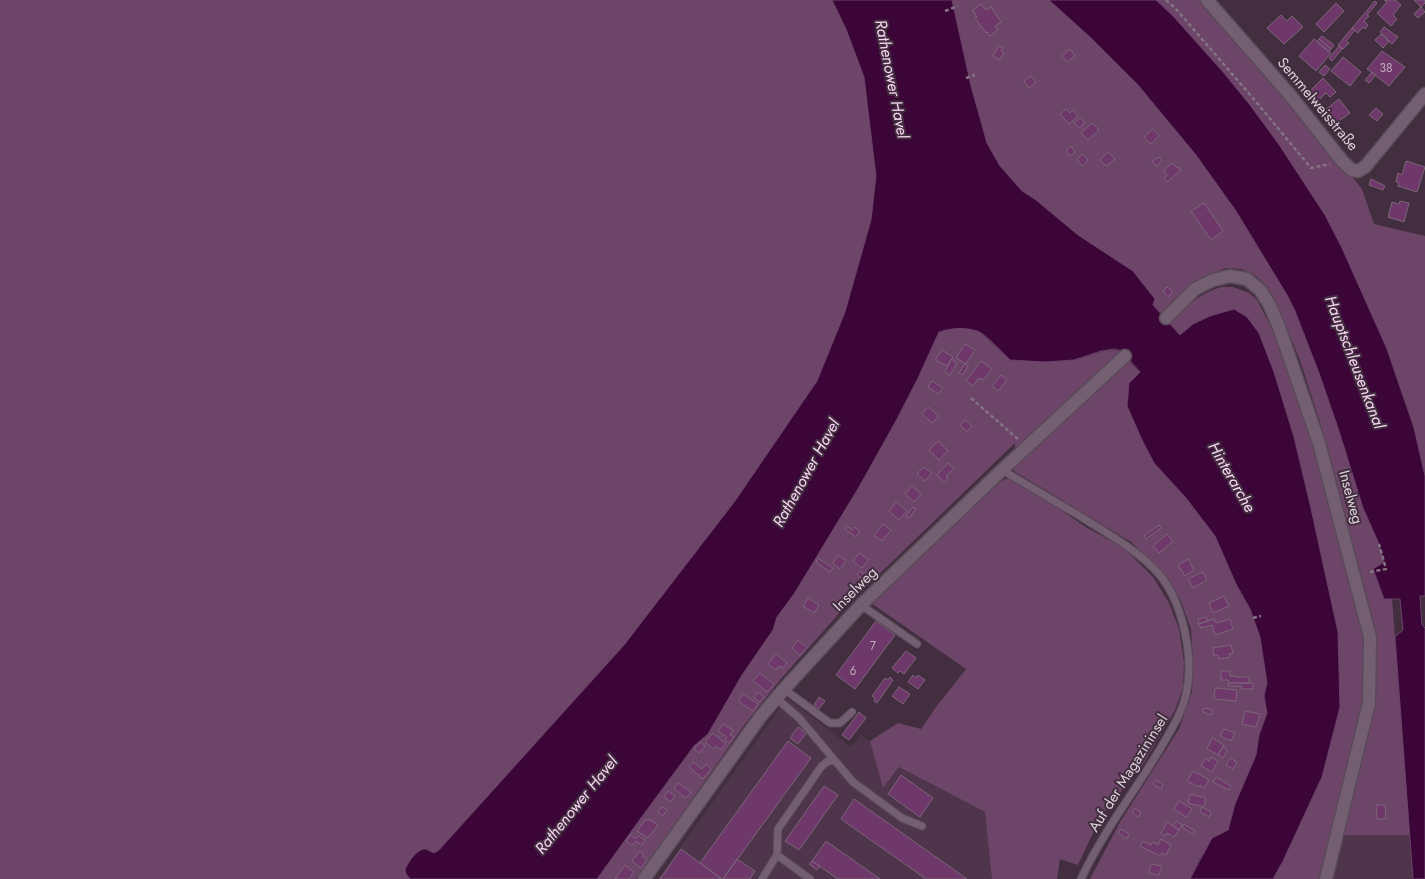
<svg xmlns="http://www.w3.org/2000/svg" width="1425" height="879" font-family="Jost,sans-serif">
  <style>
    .built { fill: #4e354b }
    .green { fill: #6d4569 }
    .water { fill: #3b0538; stroke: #6b4269 }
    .building { fill: #6f386a; stroke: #7b6578 }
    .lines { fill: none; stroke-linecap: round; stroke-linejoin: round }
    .service-casing { stroke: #5a4a58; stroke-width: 9 }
    .minor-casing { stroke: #5a4a58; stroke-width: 15 }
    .path { stroke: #847382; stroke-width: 2.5; stroke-dasharray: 4 2.5; stroke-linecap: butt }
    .service { stroke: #745e71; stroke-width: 7 }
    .minor { stroke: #745e71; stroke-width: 12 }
    .labels { text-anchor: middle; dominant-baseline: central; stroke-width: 4; stroke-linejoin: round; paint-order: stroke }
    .number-label { font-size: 12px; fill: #c1a9be }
    .street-label { font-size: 15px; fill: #dccfda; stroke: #422e3f }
    .water-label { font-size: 16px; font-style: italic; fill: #f9d7f4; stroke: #422e3f }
  </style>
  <rect width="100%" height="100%" fill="#422e3f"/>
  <path class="built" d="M787,698L851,747L861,735L870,741L883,788L899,767L985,812L992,879H658Z
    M1343,835H1410L1413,879H1331Z"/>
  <path class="green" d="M0,0H832L846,29L864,77L876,176L871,220L845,312L817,381L735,501L625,645L439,850L434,853L426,849L410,879H0Z
    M952,0H1049L1090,37L1138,85L1196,155L1236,211L1287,295L1295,311L1319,373L1339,431L1363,508L1379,544L1384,562L1373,570L1384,599H1392L1410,835H1343L1372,714L1376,689L1377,644L1373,621L1326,441L1301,363L1286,326L1268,288L1256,276L1242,269L1226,268L1207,276L1190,285L1161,314L1078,235L1036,200L1022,191L1000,166L987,144L971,86Z
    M1156,0H1202L1288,98L1362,189L1374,224L1425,236V476L1414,427L1387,349L1342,248L1325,215L1250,105L1223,72L1173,16Z
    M1222,287H1233L1249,293L1257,300L1272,329L1288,368L1314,443L1364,638V705L1319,879H1273L1283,861L1322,777L1340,707L1338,632L1310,504L1294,437L1193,324L1180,335L1169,322C1187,306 1198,294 1222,287Z
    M961,328L979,331L1010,360C1030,361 1051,363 1072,360C1090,358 1103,347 1121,351L1108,362L1114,371L1127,359L1140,373L1127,406L1142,440L1154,463L1186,498L1215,536L1236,584L1250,609L1260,637L1267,683L1264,696L1267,713L1259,735L1256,755L1235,804L1228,830L1200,858L1190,879H1090L1120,822L1179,729L1192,692L1193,659L1191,629L1181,601L1163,573L1131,542L1014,471L1015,443L843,609L780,680L745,724L636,879H597L638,822L694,746L708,734L742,675L773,630L777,617L794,594L859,487L897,419L918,378L939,332L949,329Z
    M1008,478L1054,505L1084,526L1124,548L1153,577L1169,603L1179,629L1184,662L1183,688L1175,710L1144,763L1100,818L1078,865L1060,859L1057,879H992L985,812L899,767L883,788L870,741L898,723L921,729L936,707L966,669L871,603L995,484Z"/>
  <path class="water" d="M832,0H952L971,86L987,143L1000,166L1022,191L1036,200L1078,235L1133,271L1155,299L1153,305L1180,335L1193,324L1210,316L1234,309L1247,317L1259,333L1274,372L1294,437L1310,504L1338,632L1340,707L1322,777L1283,861L1273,879H1190L1212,838L1228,830L1235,804L1256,755L1259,735L1267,713L1264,696L1267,683L1260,637L1250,609L1236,584L1215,536L1186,498L1154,463L1142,440L1127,406L1129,383L1140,372L1122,351L1114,349L1101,351L1074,360L1045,362L1010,360C1003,353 985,333 977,331C965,327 951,328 939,332L918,378L897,419L859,487L794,594L777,617L773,630L742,675L708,734L694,746L638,822L597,879H410L406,874L405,870C407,864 417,848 426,849C428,850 431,852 434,853L439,850L624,645L735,501L817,381L845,312L871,220L876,176L864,77L846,29Z
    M1049,0H1156L1173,16L1223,72L1250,105L1280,146L1325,215L1342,248L1387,349L1414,428L1425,476V596H1420L1422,625L1425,628V879H1413L1395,637L1403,630L1400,599H1384L1373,569L1384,562L1379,544L1363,508L1339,431L1319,373L1295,311L1287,295L1236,211L1196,155L1138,85L1090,37Z"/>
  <path class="building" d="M1384,0H1395L1401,5L1393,15L1397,19L1391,26L1377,13L1387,2Z
    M1414,0H1425V3L1421,7Z
    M1375,1L1377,3L1367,15L1369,16L1364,21L1368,25L1365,29L1363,27L1358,33L1352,28Z
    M1336,3L1344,11L1324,32L1316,24Z
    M981,4L986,10L991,7L1001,22L995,26L998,30L990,36L987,32L986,33L975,18L977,17L973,10Z
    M1421,7L1425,12L1418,18L1414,14Z
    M1281,15L1287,21L1292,16L1303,27L1284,44L1267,28Z
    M1384,27L1398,37L1392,44L1387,40L1388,39L1380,32Z
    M1352,28L1355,30L1346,41L1349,43L1343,49L1338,45Z
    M1381,34L1389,41L1383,48L1375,40Z
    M1322,36L1334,45L1331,49L1319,39Z
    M1314,39L1331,53L1316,71L1299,56Z
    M1319,39L1331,49L1329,52L1317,42Z
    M999,46L1003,48L1001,51L1004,53L1000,60L993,56Z
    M1339,46L1342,49L1332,61L1329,58Z
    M1070,49L1075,56L1067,62L1062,56Z
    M1382,51L1405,67L1389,86L1367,69Z
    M1343,57L1361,72L1350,86L1331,71Z
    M1325,65L1330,69L1324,76L1319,72Z
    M1372,72L1376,75L1369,83L1365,80Z
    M1031,76L1036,82L1029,88L1024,81Z
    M1323,78L1336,92L1330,97L1326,93L1319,100L1310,91Z
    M1339,99L1350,113L1335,124L1325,110Z
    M1376,108L1383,114L1377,121L1369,115Z
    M1066,109L1070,113L1073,110L1078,116L1069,124L1060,114Z
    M1080,118L1085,123L1079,128L1074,123Z
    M1092,123L1099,130L1088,140L1081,133Z
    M1153,129L1159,136L1151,144L1144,137Z
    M1071,146L1075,152L1070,156L1066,151Z
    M1108,152L1115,159L1106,166L1100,160Z
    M1082,154L1088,160L1083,166L1077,160Z
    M1159,157L1162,161L1156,166L1152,161Z
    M1406,161L1425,167L1417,192L1398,186L1399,183L1396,182L1398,173L1402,175Z
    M1173,163L1177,168L1178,167L1181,170L1167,182L1164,178L1167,175L1164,170Z
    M1371,179L1385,186L1383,190L1369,185Z
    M1400,201L1409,203L1404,222L1388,217L1392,202L1399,204Z
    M1204,203L1223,231L1211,240L1191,211Z
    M1167,287L1173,292L1168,297L1163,291Z
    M965,344L975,350L966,364L956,358Z
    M942,350L953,357L947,366L935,360Z
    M951,359L957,363L950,375L945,372Z
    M981,361L992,369L983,380L979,378L973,386L966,381Z
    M965,364L968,366L963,375L959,373Z
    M1001,375L1007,380L998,391L992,386Z
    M932,381L943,388L938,394L928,387Z
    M928,407L939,416L932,423L922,414Z
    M965,420L972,426L967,432L960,425Z
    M938,441L948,451L939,460L929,450Z
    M948,463L954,469L946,476L948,478L944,482L937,475Z
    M924,467L932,473L925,481L917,474Z
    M912,486L921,494L914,502L905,494Z
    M896,502L907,511L899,520L889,511Z
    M913,507L916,509L909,518L906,516Z
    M883,524L891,530L882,541L874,535Z
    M1159,525L1161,528L1146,539L1144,536Z
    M847,526L852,530L854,527L860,531L856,537L845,529Z
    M1167,534L1173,541L1159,553L1153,546Z
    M860,553L868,560L862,568L853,561Z
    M838,555L846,561L840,569L833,563Z
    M818,558L833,568L830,572L816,562Z
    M1188,559L1194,570L1185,576L1178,565Z
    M860,571L868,577L865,581L857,575Z
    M1203,572L1207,580L1193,588L1188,579Z
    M1224,596L1229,606L1213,613L1209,603Z
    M808,598L819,605L814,613L803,606Z
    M1206,617L1208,621L1199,624L1198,619Z
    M1214,619L1216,623L1230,619L1233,629L1215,635L1212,625L1201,628L1199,624Z
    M876,621L895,635L855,689L836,675Z
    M798,640L807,648L800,655L792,648Z
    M1231,645L1233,653L1229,654L1230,657L1219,659L1218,655L1214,656L1213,648Z
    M906,651L916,658L904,674L900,671L898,673L892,668Z
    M776,654L787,663L783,668L779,666L776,670L768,664Z
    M1221,671H1230V676H1235V677H1249V683H1229L1228,680H1221Z
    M760,673L774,684L767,692L753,681Z
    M913,675L916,678L918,675L925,680L918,689L908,682Z
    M890,677L893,680L877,703L874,701L875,698L872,696L885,678L888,680Z
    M1229,683H1253V689H1242V686H1228Z
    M899,687L910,694L903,704L892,696Z
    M1215,688L1237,690L1236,701L1214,699Z
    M758,692L764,697L759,702L754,697Z
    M743,694L758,704L753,711L738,701Z
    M819,697L825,701L819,709L814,705Z
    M1204,708L1213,710L1211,715L1203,712Z
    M1245,711L1260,714L1256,727L1242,724Z
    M859,712L866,718L849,740L842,735Z
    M723,724L733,730L730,735L734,737L729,743L725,740L727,737L718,731Z
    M798,727L806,733L798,744L790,738Z
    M1224,729L1235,733L1231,741L1220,736Z
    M713,733L726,744L721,750L716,746L713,749L705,742Z
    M1212,738L1224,745L1218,755L1207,749Z
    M788,741L811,758L723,879H722L700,863Z
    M700,742L705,746L699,753L694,749Z
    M1223,747L1227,750L1223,758L1218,755Z
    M1211,757L1218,761L1212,772L1201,766L1205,758L1209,761Z
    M1230,758L1237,762L1233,769L1226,765Z
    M693,762L702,769L706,764L711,769L703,779L689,767Z
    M1193,771L1209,780L1204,788L1200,785L1199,787L1187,781Z
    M901,775L933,798L920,817L888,794Z
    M1216,777L1231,786L1229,790L1213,782Z
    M1156,780L1163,785L1161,789L1153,784Z
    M678,783L691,792L686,798L674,789Z
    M824,786L838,795L799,850L785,841Z
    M668,791L675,796L671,802L664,797Z
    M1190,794L1206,798L1204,807L1188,803Z
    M854,799L967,879H926L841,819Z
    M1179,801L1192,809L1186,817L1174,809Z
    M1376,805H1385L1386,819H1377Z
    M662,807L667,810L663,816L658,812Z
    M1202,807L1211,812L1209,817L1200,812Z
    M1135,808L1141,813L1138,817L1132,812Z
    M646,819L648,821L649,819L658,825L648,838L637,831Z
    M1176,821L1182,825L1179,830L1173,826Z
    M1167,822L1179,830L1174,837L1167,833L1165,836L1161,833Z
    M1184,824L1195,831L1193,834L1182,827Z
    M1121,829L1129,834L1127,839L1118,833Z
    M630,835L636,839L638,836L645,840L642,845L636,841L632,845L626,841Z
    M1161,839L1171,845L1166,855L1162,853L1160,856L1140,846L1143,841L1151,845L1153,842L1158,845Z
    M826,841L880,879H838L812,861Z
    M681,849L700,863L722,879H660Z
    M640,851L644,854L642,856L647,860L641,868L632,861Z
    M737,859L755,871L750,879H723Z
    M812,861L820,866L817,870L809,864Z
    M1151,864L1162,866L1159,875L1149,873Z
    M625,865L634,872L629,879H615Z"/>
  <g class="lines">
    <g class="service-casing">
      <path id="service" d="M1002,470C1029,486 1056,502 1083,518C1110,535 1137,550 1159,574C1175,593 1183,619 1187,643C1191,669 1190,693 1178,717C1150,773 1108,821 1081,879
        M861,605L917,644
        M784,689L830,723H840L852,712
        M776,698L799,718L853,782L902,818L922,826
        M777,855L810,879
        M762,879L777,855L778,829L821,767L828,761H834"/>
    </g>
    <g class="minor-casing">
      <path id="minor" d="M1207,0L1290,95L1343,162L1352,170L1358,171L1365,167L1425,94
        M1166,318L1195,289L1213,280L1230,276L1247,279L1261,291L1269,304L1279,327L1319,443L1370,637L1369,703L1326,879
        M644,879L761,716L784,689L861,605L1002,470L1125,356"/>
    </g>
    <path class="path" d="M1166,0L1176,9L1252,97L1311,168L1330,164
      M945,11L958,6
      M966,78L975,75
      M971,398L1019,440
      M1370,572L1386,569L1379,544
      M1253,618L1261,616"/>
    <use href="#service" class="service"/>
    <use href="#minor" class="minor"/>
  </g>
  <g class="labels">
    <g class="number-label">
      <text x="1386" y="68">38</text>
      <text x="873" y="646">7</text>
      <text x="853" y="671">6</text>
    </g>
    <g class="street-label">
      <text transform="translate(1318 104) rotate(50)">Semmelweisstraße</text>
      <text transform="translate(1351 497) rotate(75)">Inselweg</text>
      <text transform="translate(855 589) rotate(-45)">Inselweg</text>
      <text transform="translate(1128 773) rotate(-58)">Auf der Magazininsel</text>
    </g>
    <g class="water-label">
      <text transform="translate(892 79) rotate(79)">Rathenower Havel</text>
      <text transform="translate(1355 362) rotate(69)">Hauptschleusenkanal</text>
      <text transform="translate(806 473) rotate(-61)">Rathenower Havel</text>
      <text transform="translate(1232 477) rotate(60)">Hinterarche</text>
      <text transform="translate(576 805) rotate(-51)">Rathenower Havel</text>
    </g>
  </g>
</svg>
